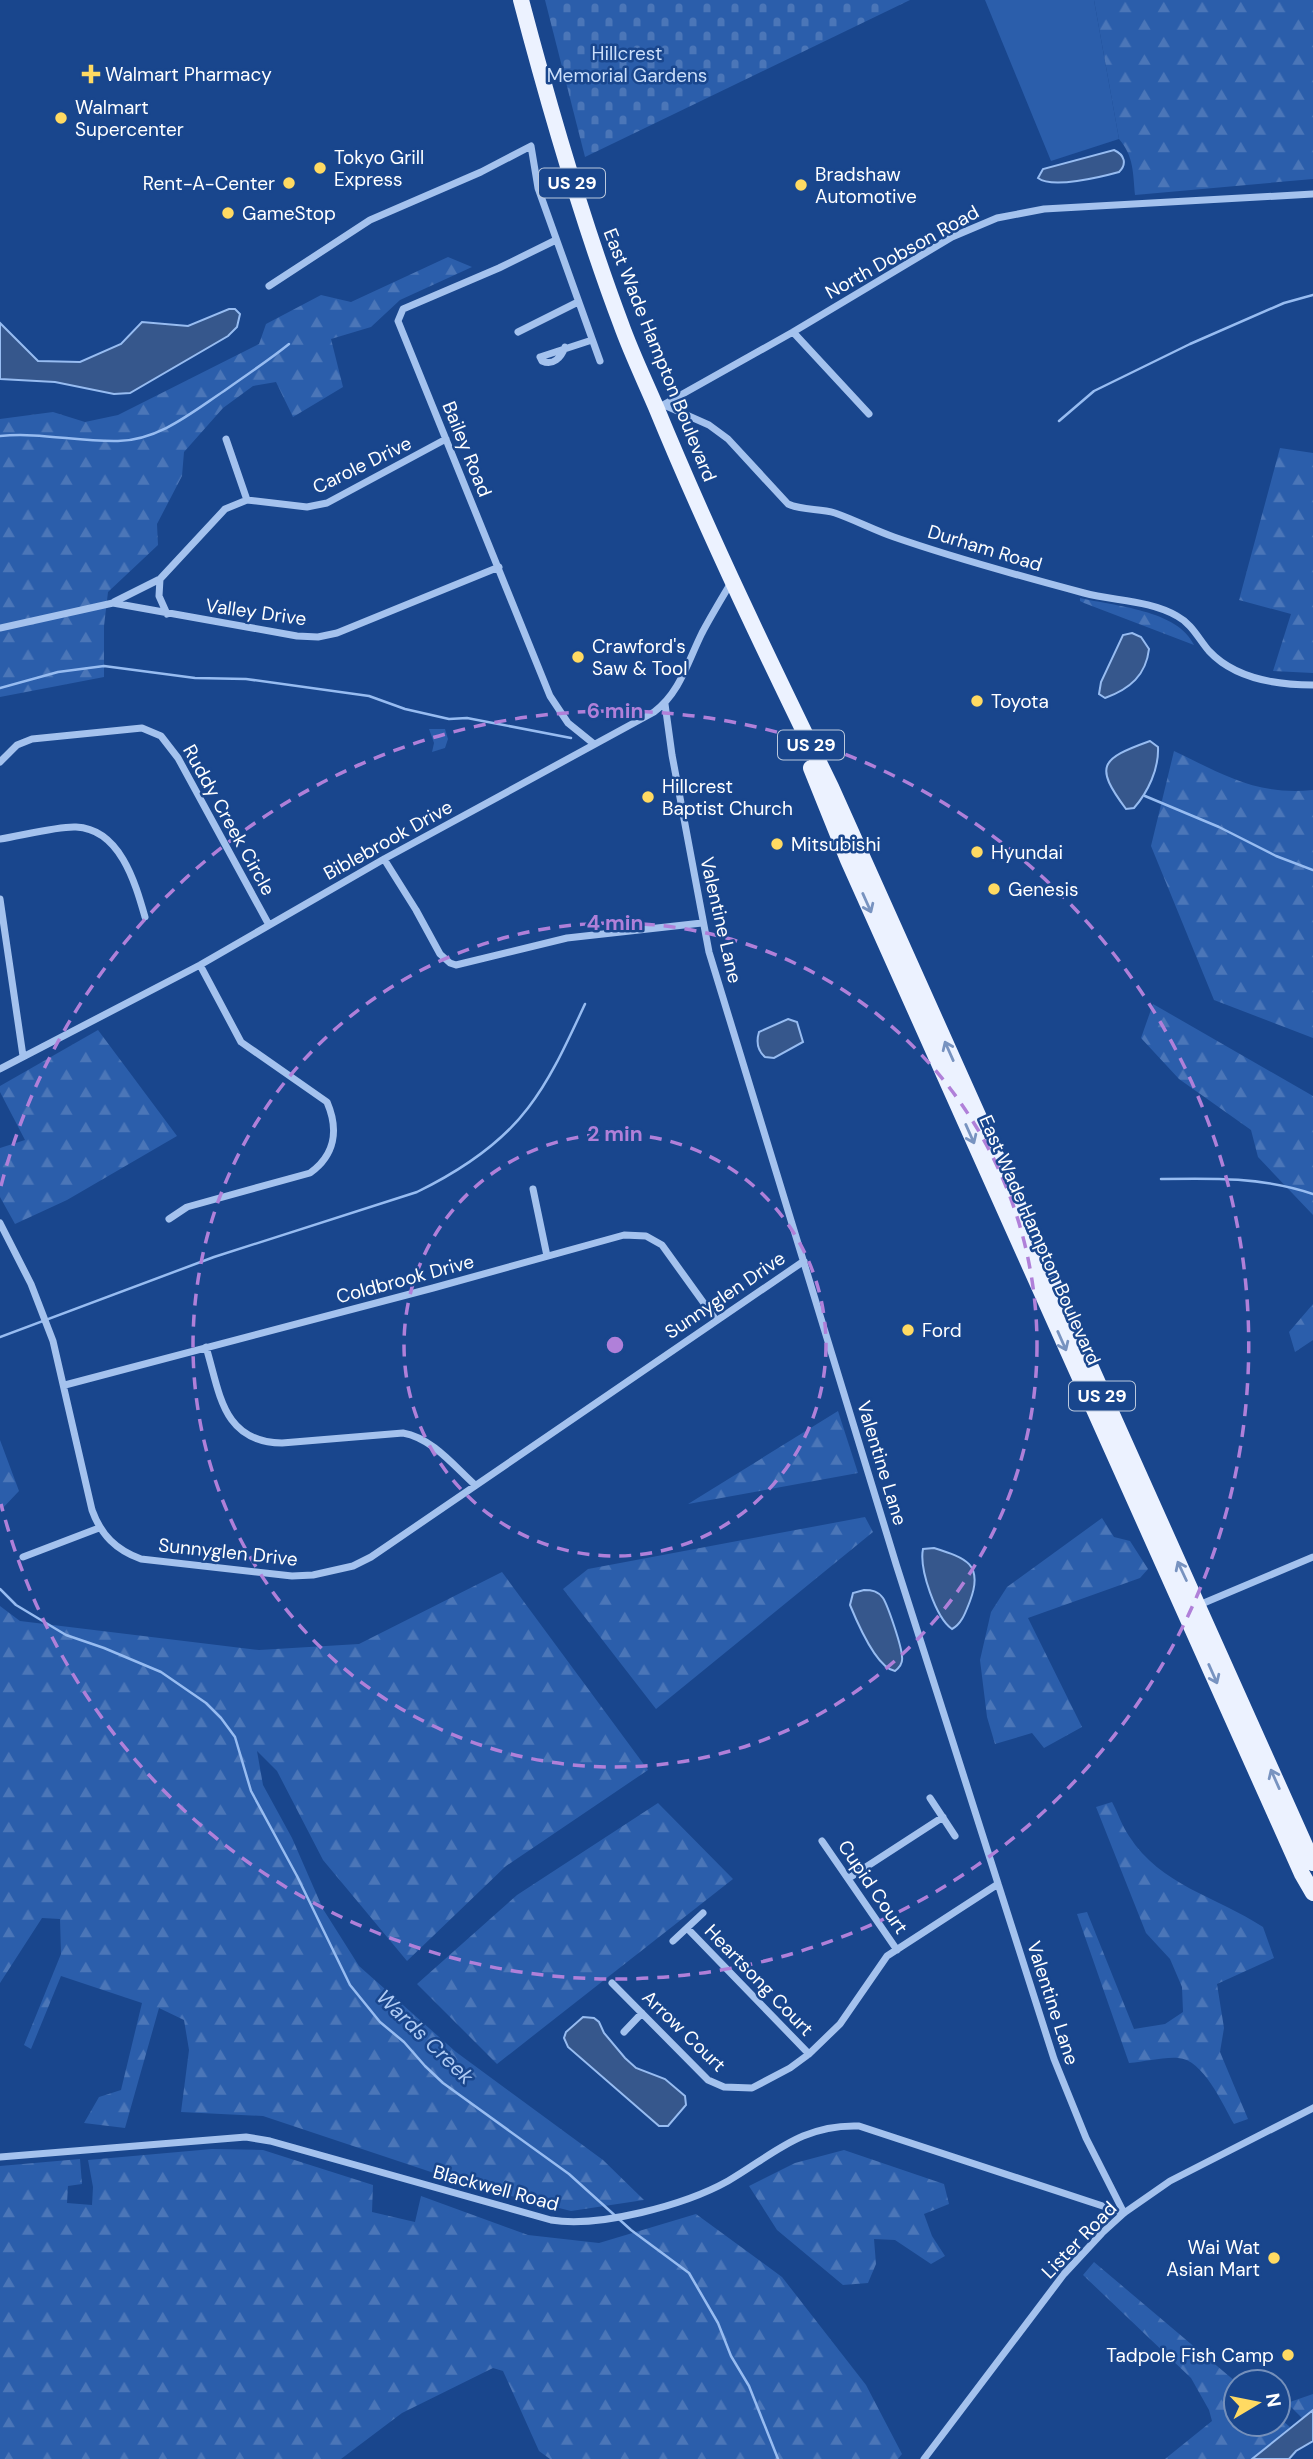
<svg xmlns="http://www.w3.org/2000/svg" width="1313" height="2459" font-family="'DM Sans',sans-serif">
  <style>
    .green { fill: #2b5eab }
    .forest { fill: url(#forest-firs) }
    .cemetery { fill: url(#cemetery-stones) }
    .water { fill: #36578c; stroke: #97bcf1; stroke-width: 2 }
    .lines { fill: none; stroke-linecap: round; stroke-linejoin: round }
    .stream { stroke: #97bcf1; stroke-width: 2.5 }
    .minor { stroke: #a4c2ee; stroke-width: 7 }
    .primary { stroke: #ecf2ff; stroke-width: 16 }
    .oneway { stroke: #7893c0 }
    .ring { fill: none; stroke: #b080d9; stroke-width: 3.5; stroke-dasharray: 12 9 }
    .poi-dot { fill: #ffda62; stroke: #19468d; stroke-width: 2.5 }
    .labels { text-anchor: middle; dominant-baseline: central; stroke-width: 5; stroke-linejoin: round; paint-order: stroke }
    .shield { fill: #19468d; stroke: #bac8dd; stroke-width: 2 }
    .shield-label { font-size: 18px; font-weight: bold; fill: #fff }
    .park-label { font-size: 19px; fill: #cadefa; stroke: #19468d }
    .poi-label { font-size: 19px; fill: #fff; stroke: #19468d; text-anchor: start }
    .street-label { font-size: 19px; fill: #fff; stroke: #19468d }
    .water-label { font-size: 21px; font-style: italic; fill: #b0ccf5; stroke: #19468d }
    .centre { fill: #b080d9; stroke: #19468d; stroke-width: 3.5 }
    .ring-label { font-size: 21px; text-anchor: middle; font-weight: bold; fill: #b080d9; stroke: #19468d; stroke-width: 5; stroke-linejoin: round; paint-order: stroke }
  </style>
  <defs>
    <pattern id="forest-firs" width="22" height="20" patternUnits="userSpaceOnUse" patternTransform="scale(1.75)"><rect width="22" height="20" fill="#2b5eab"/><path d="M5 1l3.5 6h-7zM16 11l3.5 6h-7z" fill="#4b76b8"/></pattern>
    <pattern id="cemetery-stones" width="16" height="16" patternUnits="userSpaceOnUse" patternTransform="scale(1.75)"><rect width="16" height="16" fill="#2b5eab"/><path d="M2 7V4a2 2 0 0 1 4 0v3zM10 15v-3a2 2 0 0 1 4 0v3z" fill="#4b76b8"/></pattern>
  </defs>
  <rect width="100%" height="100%" fill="#19468d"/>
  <path class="green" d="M985,0H1094L1119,139L1051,161Z
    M429,729H445L448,739L445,748L432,752L434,743Z"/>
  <path class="forest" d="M1094,0H1313V179L1135,195C1133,174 1134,156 1119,139Z
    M448,257L472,267L400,300L371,327L331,339L343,387L293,417L276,382L253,386L223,408L184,452L182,476L157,524L158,545L108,592L104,626V677L0,697V419L53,412L85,422L118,415L259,344L266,324L321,295L351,302Z
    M1280,448L1313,453V673L1273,671L1291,614L1239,600Z
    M1080,598C1114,606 1178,610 1194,645L1084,603L1080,601Z
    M1174,751C1222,774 1257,796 1313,790V1038L1214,1000L1151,846Z
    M1153,1004L1313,1096V1215L1258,1157L1251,1130L1179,1079L1141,1038Z
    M98,1030L177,1136L67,1200L15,1224L0,1197V1148L25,1140L0,1092V1086Z
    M1313,1304V1340L1295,1352L1289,1332Z
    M838,1411L858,1473L688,1504Z
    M0,1440L19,1491L0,1511Z
    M865,1517L873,1532L656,1709L563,1589L588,1569Z
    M1102,1518L1114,1537L1130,1541L1148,1569L1140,1578L1028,1618L1082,1727L1044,1748L1032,1733L995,1744L987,1717L980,1660L991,1612L1007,1587Z
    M502,1572L648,1770L506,1866L407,1961L323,1860L277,1771L257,1751L263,1785L292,1838L323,1909L359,1966L456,2052L603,2160L644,2200L571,2211L479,2188L263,2116L181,2112L189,2050L184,2020L159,2008L125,2128L84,2123L99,2097L121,2090L142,2003L61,1976L31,2049L24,2045L61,1954L60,1919L42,1918L0,1983V1606L20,1621L259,1650L359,1644Z
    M1112,1802C1118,1813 1122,1826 1129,1836C1161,1886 1216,1896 1263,1927L1274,1958L1217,1984L1224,2028L1220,2052L1248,2119L1234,2124C1223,2105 1203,2059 1178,2058C1162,2057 1145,2062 1129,2063L1077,1914L1087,1912L1134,2029L1165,2024L1183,2012L1182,1987L1170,1959L1146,1933L1096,1807Z
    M658,1803L733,1879L497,2064L417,1984L517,1895Z
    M212,2149L263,2150L373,2185L372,2212L415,2222L421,2196L528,2235L599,2243L696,2214L782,2277L866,2385L902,2454L898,2459H550L539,2451L503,2371L493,2368L402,2413L341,2459H0V2166L80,2159L82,2184L68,2186L67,2203L92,2205L93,2187L88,2160Z
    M844,2150L944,2184L949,2204L924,2214L932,2236L945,2256L931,2264L895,2240L874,2239L876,2264L868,2283L843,2285L777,2230L749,2186L795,2163Z
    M1094,2262L1236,2382V2424H1278V2417L1290,2427L1252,2459H1165L1212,2421L1209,2410L1191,2378L1083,2275Z
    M1313,2394V2410L1302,2418L1287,2403Z"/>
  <path class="cemetery" d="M545,0H910L585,157Z"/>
  <path class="water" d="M1114,150C1125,155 1127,164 1119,172C1101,177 1052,189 1038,178L1043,169Z
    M229,309H235L240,314L237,327L228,336L130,393L114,394L55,382L0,379V323L38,361L80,362L121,344L142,322L188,326Z
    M1132,633L1141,637L1149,649C1146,675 1130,689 1105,698L1099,694L1101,682L1123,635Z
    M1150,741L1158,747C1159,769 1148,792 1134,808L1126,809C1094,766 1100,759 1150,741Z
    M788,1019L797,1022L803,1042L774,1058L765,1057C757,1050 756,1042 759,1032Z
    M934,1548C966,1558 984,1564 970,1601C966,1611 962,1624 952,1629C936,1618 919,1569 923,1549Z
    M864,1590C872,1590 878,1591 883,1598C888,1606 902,1647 902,1657C903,1663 900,1667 895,1671C876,1668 857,1622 850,1605L853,1593Z
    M583,2017L594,2018L599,2022L604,2033L625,2058L636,2068L665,2079L685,2096L686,2105L668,2126H659L568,2047L564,2038L566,2032Z
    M1313,2410V2441L1296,2451L1289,2459H1252Z"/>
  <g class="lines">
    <path class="stream" d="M1059,421L1094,391L1190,344L1284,303L1313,295
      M0,436C40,432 78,442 118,441C159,440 191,413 224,391C246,375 268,361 289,344
      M0,688L58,672L104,666L195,678L246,679L369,696L405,709L449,719L467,718L571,738
      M1145,796L1219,827L1276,856L1313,870
      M1161,1179C1213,1178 1263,1177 1313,1194
      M0,1337L214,1257L417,1192C458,1172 500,1145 528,1108C552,1077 568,1040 585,1004
      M0,1589L16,1605L66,1635L104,1648L161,1672L206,1703L221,1718L235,1737L251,1791L297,1876L350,1985L380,2022L404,2042L425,2066L443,2083L569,2174L631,2230L689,2273L718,2323L731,2356L749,2386L778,2459"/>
    <path class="minor" d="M556,240L499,268L403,309L398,321L550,696L568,723L594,744
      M269,286L370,220L481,172L531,146L538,188L600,361
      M518,332L578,302
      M793,332L869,414
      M565,347C561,358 553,366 542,361L540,357L592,340
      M663,405L793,332L952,237L997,218L1044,209L1313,194
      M664,405L709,425L728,439L788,504C803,511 819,508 835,513C855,520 874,530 894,537C957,559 1020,576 1084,593C1114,601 1149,600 1177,616C1192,624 1198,638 1209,651C1235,679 1278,685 1313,685
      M226,439L247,500
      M114,602L160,579
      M167,614L159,596L160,579L225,509L247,500L307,507L327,503L446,439
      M0,628L113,603L297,636L318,637L337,633L499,567
      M665,704L672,755L709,952L896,1564L1054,2059L1086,2138L1124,2213
      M0,762L17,745L32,739L142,728L161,736L178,758L269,925
      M0,839C20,836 58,826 76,827C120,829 135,882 145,917
      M384,859L416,910L440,954L450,963L456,965L567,938L702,923
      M0,899L23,1056
      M0,1069L200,965L384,859L654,712C680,693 688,661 702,633C711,616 722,598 732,581
      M533,1189L547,1256
      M169,1219L187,1207L310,1173C335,1155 339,1130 327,1102L241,1042L200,965
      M0,1223L31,1284L53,1341L92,1510C101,1535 116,1550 141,1559L292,1576L313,1575L353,1566L371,1557L804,1261
      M206,1347C220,1393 222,1442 282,1443L403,1433C432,1438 454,1466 475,1485
      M65,1385L433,1288L624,1235L646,1236L662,1245L716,1320
      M23,1557L99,1528
      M1199,1605L1313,1557
      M930,1798L955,1836
      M822,1841L897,1950
      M849,1878L943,1817
      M687,1928L809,2054
      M673,1941L703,1913
      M612,1983L708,2080L724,2087L752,2088L790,2068L809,2054L840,2024L887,1956L998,1884
      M624,2032L642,2013
      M0,2157L246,2137L270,2141L551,2220C599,2228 685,2205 728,2181C774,2154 802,2124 859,2126L1124,2213
      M924,2459L1064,2274L1102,2233L1124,2213L1170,2181L1313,2108"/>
    <path class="primary" d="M521,0C550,110 581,218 621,324C631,352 644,379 656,407C709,536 770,662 831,787L1313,1863
      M811,768L848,860C999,1199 1151,1536 1302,1874L1313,1893"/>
  </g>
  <defs><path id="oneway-shaft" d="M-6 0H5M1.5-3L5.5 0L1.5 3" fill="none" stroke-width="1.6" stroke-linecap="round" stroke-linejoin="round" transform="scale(1.75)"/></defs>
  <g class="oneway">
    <use href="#oneway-shaft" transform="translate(867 903) rotate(66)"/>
    <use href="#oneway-shaft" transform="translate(949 1051) rotate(-114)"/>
    <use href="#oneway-shaft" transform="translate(970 1134) rotate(66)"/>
    <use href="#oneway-shaft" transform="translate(1062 1341) rotate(66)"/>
    <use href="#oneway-shaft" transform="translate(1182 1571) rotate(-115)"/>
    <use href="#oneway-shaft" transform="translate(1213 1674) rotate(66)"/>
    <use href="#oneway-shaft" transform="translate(1275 1779) rotate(-114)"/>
  </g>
  <g class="ring">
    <circle cx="615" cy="1345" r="211"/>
    <circle cx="615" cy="1345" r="422"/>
    <path d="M1 1186A634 634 0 1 1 1 1504"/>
  </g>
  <g class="poi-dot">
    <path d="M87.5 63.5h7v7h7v7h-7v7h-7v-7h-7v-7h7z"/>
    <circle cx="61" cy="118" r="7"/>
    <circle cx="320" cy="168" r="7"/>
    <circle cx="289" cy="183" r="7"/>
    <circle cx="801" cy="185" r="7"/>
    <circle cx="228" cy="213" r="7"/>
    <circle cx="578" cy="657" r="7"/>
    <circle cx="977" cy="701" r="7"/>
    <circle cx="648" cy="797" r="7"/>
    <circle cx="777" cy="844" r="7"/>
    <circle cx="977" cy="852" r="7"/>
    <circle cx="994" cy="889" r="7"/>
    <circle cx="908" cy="1330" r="7"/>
    <circle cx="1274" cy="2258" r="7"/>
    <circle cx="1288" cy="2355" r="7"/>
  </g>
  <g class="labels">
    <g class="shield">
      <rect x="539" y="168.5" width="66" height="29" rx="5"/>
      <rect x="778" y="730.5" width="66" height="29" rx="5"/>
      <rect x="1069" y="1381.5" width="66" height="29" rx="5"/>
    </g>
    <g class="shield-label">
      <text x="572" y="183">US 29</text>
      <text x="811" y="745">US 29</text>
      <text x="1102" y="1396">US 29</text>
    </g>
    <g class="park-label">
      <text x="627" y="53">Hillcrest<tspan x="627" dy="22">Memorial Gardens</tspan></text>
    </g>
    <g class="poi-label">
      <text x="105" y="74">Walmart Pharmacy</text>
      <text x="75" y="107">Walmart<tspan x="75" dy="22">Supercenter</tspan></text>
      <text x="334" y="157">Tokyo Grill<tspan x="334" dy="22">Express</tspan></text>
      <text x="815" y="174">Bradshaw<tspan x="815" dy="22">Automotive</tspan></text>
      <text x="275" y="183" text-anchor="end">Rent-A-Center</text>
      <text x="242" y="213">GameStop</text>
      <text x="592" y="646">Crawford's<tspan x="592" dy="22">Saw &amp; Tool</tspan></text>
      <text x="991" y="701">Toyota</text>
      <text x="662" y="786">Hillcrest<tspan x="662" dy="22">Baptist Church</tspan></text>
      <text x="791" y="844">Mitsubishi</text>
      <text x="991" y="852">Hyundai</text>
      <text x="1008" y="889">Genesis</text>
      <text x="922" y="1330">Ford</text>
      <text x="1260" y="2247" text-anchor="end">Wai Wat<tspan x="1260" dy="22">Asian Mart</tspan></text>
      <text x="1274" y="2355" text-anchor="end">Tadpole Fish Camp</text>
    </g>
    <g class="street-label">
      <text transform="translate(902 252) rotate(-29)">North Dobson Road</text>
      <text transform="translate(660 355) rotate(68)">East Wade Hampton Boulevard</text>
      <text transform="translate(467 449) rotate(68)">Bailey Road</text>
      <text transform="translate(362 465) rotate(-26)">Carole Drive</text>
      <text transform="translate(985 548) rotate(17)">Durham Road</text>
      <text transform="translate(256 612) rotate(8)">Valley Drive</text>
      <text transform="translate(229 820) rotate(61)">Ruddy Creek Circle</text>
      <text transform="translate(388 840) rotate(-29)">Biblebrook Drive</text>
      <text transform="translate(721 920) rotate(77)">Valentine Lane</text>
      <text transform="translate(1040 1240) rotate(66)">East Wade Hampton Boulevard</text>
      <text transform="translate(405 1279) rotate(-15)">Coldbrook Drive</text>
      <text transform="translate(725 1295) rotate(-34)">Sunnyglen Drive</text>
      <text transform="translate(882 1463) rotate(73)">Valentine Lane</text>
      <text transform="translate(228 1552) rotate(6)">Sunnyglen Drive</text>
      <text transform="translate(873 1887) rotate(56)">Cupid Court</text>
      <text transform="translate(759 1980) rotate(46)">Heartsong Court</text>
      <text transform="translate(1053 2003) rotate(72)">Valentine Lane</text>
      <text transform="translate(684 2031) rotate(44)">Arrow Court</text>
      <text transform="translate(496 2188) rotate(15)">Blackwell Road</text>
      <text transform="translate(1079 2240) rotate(-46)">Lister Road</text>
    </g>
    <g class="water-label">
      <text transform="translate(425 2037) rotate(44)">Wards Creek</text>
    </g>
  </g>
  <circle cx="615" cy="1345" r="10" class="centre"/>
  <g class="ring-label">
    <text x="615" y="718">6 min</text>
    <text x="615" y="930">4 min</text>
    <text x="615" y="1141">2 min</text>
  </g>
  <g transform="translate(1257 2403) rotate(80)"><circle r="33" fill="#19468d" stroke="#7590bb" stroke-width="2"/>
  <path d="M0-5L12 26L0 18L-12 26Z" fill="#ffda62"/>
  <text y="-10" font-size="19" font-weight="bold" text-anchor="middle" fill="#ffffff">N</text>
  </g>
</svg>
